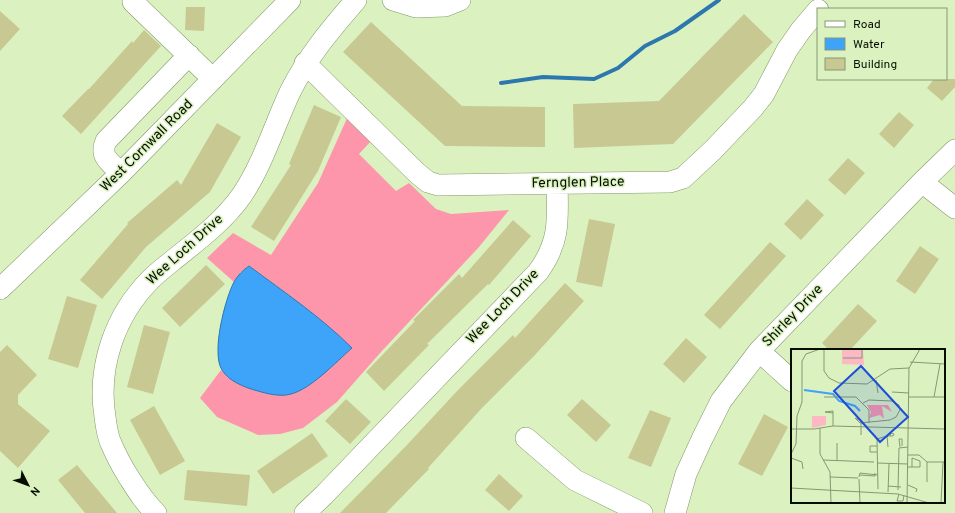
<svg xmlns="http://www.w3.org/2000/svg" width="955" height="513" font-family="Overpass,sans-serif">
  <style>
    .forest { fill: #fd96aa }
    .water { fill: #3da4fa; stroke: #2d77af }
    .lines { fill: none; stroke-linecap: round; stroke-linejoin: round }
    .stream { stroke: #2d77af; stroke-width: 4 }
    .building { fill: #c8c893 }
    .minor-casing { stroke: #83986a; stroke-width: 22 }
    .minor { stroke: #fff; stroke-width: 21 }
    .labels { text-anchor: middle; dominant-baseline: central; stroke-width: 3; stroke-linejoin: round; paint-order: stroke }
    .street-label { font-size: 14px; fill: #070e01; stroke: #dbf2c0 }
    .inset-river { fill: none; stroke: #3da4fa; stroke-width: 2 }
    .inset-road { fill: none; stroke: #869774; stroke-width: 1 }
    .view { fill: #1d4ed8; fill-opacity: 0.15; stroke: #1d4ed8; stroke-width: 2 }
    .inset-edge { fill: none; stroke: #070e01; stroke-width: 2 }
  </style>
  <rect width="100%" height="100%" fill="#dbf2c0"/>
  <path class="forest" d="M348,116L372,140L359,154L396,191L409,183L436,209L451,214L509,210L479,247L381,352L337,402L303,428L280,434L258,435L217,417L200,398L221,370L228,378L351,348C321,317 284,292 249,266L241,272L234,282L207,258L233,233L271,255L318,183Z"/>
  <path class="water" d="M249,266C284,292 321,317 352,348C336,362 311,389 291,394C281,397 268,394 258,391C246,388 228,381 222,370C211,353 225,299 234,282C238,275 243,270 249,266Z"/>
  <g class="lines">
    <path class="stream" d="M501,83L543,77L594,79L618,68L645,46L675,31L719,0"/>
  </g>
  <path class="building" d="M186,7H205L204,31L185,30Z
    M0,11L20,29L0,51Z
    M744,14L773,42L673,144L574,148L573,104L659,101Z
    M371,22L462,106L545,107V147L445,146L343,52Z
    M144,30L161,46L81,134L62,116L88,89H89L132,41L133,43Z
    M934,79H955V87L942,101L927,88Z
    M314,105L341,117L318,171L274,241L251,227L291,165L289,164Z
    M899,112L914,125L894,148L879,134Z
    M217,123L241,137L210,192L146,247L102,299L80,280L128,224L127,223L177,180L181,185Z
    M848,158L865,173L845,195L828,180Z
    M807,199L824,215L801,240L784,224Z
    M589,219L615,224L602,287L576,282Z
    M513,220L531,236L489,285L488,284L427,344L429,345L384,391L366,372L415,321L413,320L459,274L462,278Z
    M770,242L786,256L720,329L704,315Z
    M920,246L939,259L915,294L896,281Z
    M206,265L225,284L180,327L162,308Z
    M565,283L584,301L534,356L481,409L428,468L429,469L386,513H340L406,446L459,389L513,335L515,338Z
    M67,296L97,305L78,368L48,359Z
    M858,304L877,321L850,350H829L822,343Z
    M144,325L170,332L153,394L127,387Z
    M686,338L707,357L684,383L663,364Z
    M7,345L37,375L18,395V404L50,431L18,468L0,451V352Z
    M346,399L371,422L350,444L325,421Z
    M582,399L611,425L596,442L567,415Z
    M154,406L185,461L160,475L130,420Z
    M650,410L671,418L651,467L628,458Z
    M764,414L788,427L762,476L738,464Z
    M312,433L328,456L273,494L257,471Z
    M77,465L117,513H85L58,480Z
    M187,470L250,475L247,506L184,500Z
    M499,474L523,496L509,511L485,490Z"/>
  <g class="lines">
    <g class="minor-casing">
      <path id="minor" d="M393,0L416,7L445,6L460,0
        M133,2L213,79
        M305,63L417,173L428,182L438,185L670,182L683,178L713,150L753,108L764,94L787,50L801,30L818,10
        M121,173C110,162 99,157 106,141L189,55
        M922,182L955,208
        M0,289L121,173L290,0
        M759,351L792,381
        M526,438L575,480L642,513
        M156,513C144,502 137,490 128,476C121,465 115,453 110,441C107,433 106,424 105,417C97,366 115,315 151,279C158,272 165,267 172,261C197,241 224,221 242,195C263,164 274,126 290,92C308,56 330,30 356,0
        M305,513L324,495L538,272C560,242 558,220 557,184
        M675,513L686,474L702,439L721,401L759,351L922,182L955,150"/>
    </g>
    <use href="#minor" class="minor"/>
  </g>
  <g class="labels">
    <g class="street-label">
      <text transform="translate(147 146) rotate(-45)">West Cornwall Road</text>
      <text transform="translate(578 183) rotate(-1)">Fernglen Place</text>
      <text transform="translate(185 250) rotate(-42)">Wee Loch Drive</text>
      <text transform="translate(503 307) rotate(-46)">Wee Loch Drive</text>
      <text transform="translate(793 316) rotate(-46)">Shirley Drive</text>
    </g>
  </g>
  <g transform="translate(791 349)">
    <rect width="154" height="154" fill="#dbf2c0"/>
    <path d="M51,0H72L73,16L51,15ZM21,67H35V76L21,79Z" fill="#fcb9c4"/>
    <path d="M76,56H97L101,63L91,57L93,70L89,66L78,69L80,63Z" fill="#fd96aa"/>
    <path class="inset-river" d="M13,41L42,45L48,52L64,57L69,62"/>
    <path class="inset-road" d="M33,0V22L38,29L48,34L76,35L99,20L118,19M52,9H71V0M119,13L154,15M85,31L87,44M101,43L118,44M33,48H65L78,61V74M118,48H154M143,48L149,15M42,64L34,63L42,62V77M64,69L69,74L99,71L105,68L109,61L108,56L101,52L78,51L72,54M64,69L70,72V86M29,79V105L39,123L40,154M0,80H23L42,77L154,80M97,98L96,87H102L103,85L100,84L99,87M109,98L108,90H111V97M86,103H79V97H86M0,105L5,95L6,67L11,53V12L15,5L29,0M117,106H128L136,113H154M0,109L11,113L12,120M32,111L83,113M46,112V94M86,114L117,115M117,118H129V112L121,109V118M69,126L84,127V124M39,128L67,129M68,128L69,124L87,126M68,130L69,154M136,133V113M117,136L126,140L125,143M97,137L110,138M0,139L107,145L138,154M87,140L86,90L96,87M107,141L108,99L117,98M97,143L98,115M108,145L106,152H112L113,146M116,154L118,19L129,0M150,154L152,113"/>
    <path class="view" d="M70,17L117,68L89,93L43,42Z"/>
    <rect width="154" height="154" class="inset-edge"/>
  </g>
  <rect x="817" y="8" width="130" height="72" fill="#dbf2c0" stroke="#869774"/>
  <rect x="825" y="21" width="20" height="6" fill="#ffffff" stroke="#869774"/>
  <text x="853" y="28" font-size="12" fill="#070e01">Road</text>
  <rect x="825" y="38" width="20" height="12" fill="#3da4fa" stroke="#869774"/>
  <text x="853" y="48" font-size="12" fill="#070e01">Water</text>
  <rect x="825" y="58" width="20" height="12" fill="#c8c893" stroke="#869774"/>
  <text x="853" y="68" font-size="12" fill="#070e01">Building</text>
  <g transform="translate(28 485) rotate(132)" stroke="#dbf2c0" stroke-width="3" paint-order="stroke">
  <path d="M0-3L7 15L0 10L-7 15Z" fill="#070e01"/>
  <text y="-6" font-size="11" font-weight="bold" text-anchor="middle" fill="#070e01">N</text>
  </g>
</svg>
